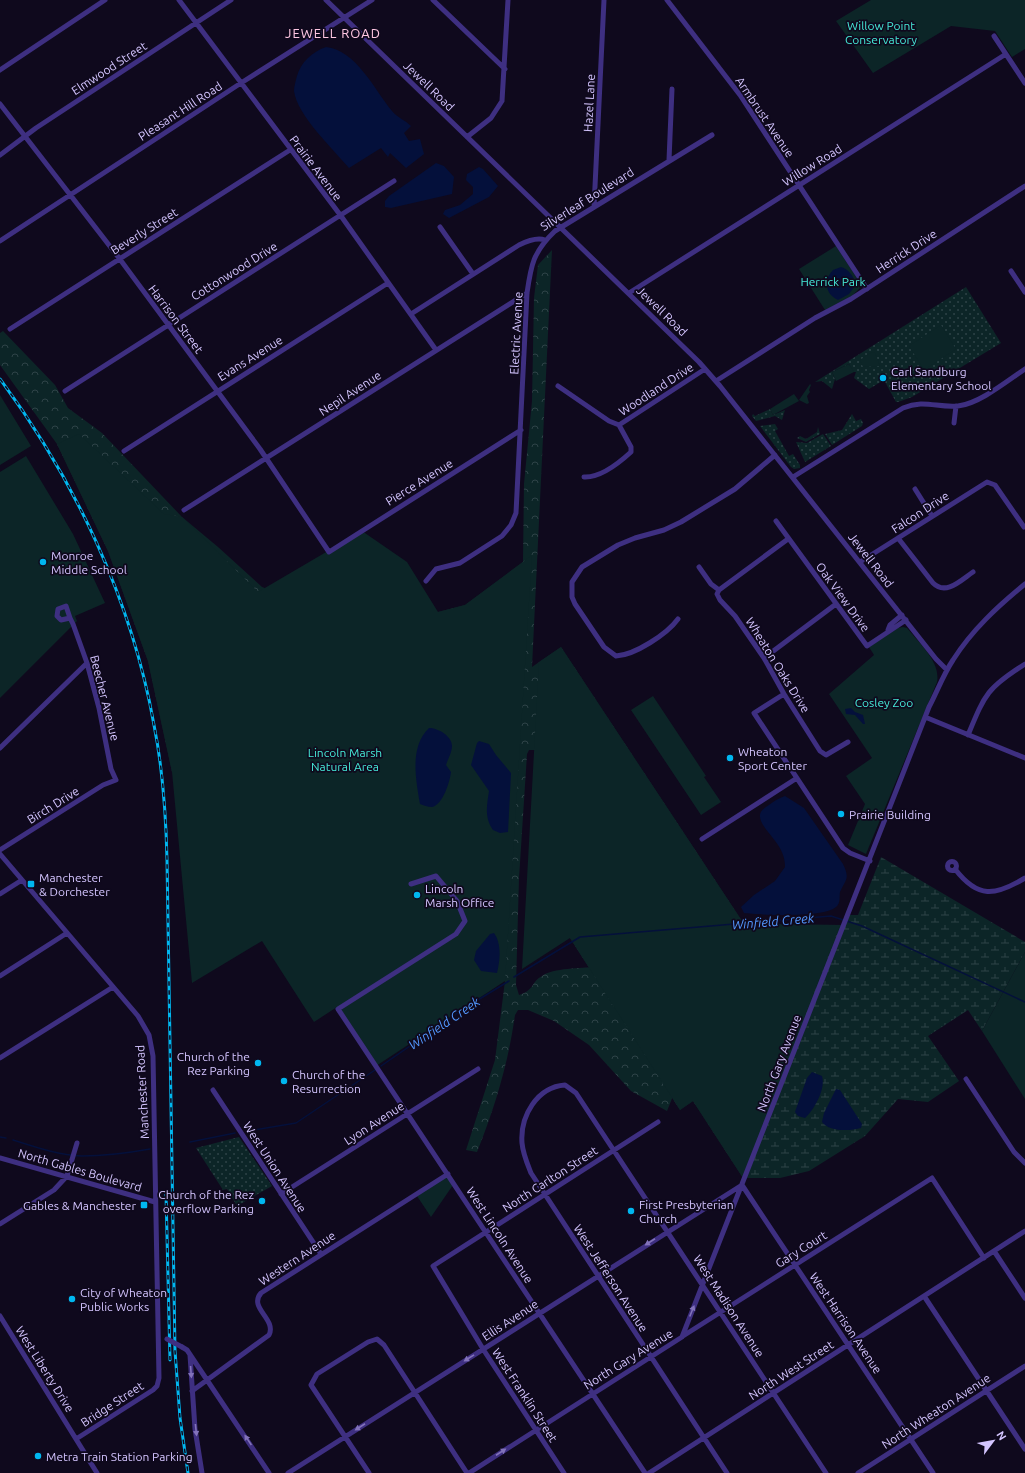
<svg xmlns="http://www.w3.org/2000/svg" width="1025" height="1473" font-family="Ubuntu,sans-serif">
  <style>
    .grass { fill: url(#grass-dots) }
    .forest { fill: url(#forest-crowns) }
    .wetland { fill: url(#wetland-marsh) }
    .park { fill: #0c2527 }
    .water { fill: #04103b }
    .lines { fill: none; stroke-linecap: round; stroke-linejoin: round }
    .stream { stroke: #04103b; stroke-width: 1.5 }
    .minor { stroke: #3e2f81; stroke-width: 5 }
    .rail-casing { stroke: #00b7f0; stroke-width: 3 }
    .rail { stroke: #0f091d; stroke-width: 1.5; stroke-dasharray: 4.5; stroke-linecap: butt }
    .minor-bridge { stroke: #3e2f81; stroke-width: 5 }
    .oneway { fill: #8272ba }
    .poi-dot { fill: #00b7f0; stroke: #0f091d; stroke-width: 1.5 }
    .labels { text-anchor: middle; dominant-baseline: central; stroke-width: 3.5; stroke-linejoin: round; paint-order: stroke }
    .park-label { font-size: 12px; fill: #46ead8; stroke: #0f091d }
    .street-label { font-size: 12px; fill: #d4c5ff; stroke: #0f091d }
    .poi-label { font-size: 12px; fill: #d4c5ff; stroke: #0f091d; text-anchor: start }
    .neighbourhood-label { font-size: 13px; letter-spacing: 1px; fill: #ffc7e3; stroke: #0f091d }
    .water-label { font-size: 13px; font-style: italic; fill: #5398ff; stroke: #0f091d }
  </style>
  <defs>
    <pattern id="grass-dots" width="8" height="8" patternUnits="userSpaceOnUse"><rect width="8" height="8" fill="#0c2527"/><path d="M2 2h.1M6 6h.1" fill="none" stroke="#2e4347" stroke-width="1.8" stroke-linecap="round"/></pattern>
    <pattern id="forest-crowns" width="20" height="18" patternUnits="userSpaceOnUse"><rect width="20" height="18" fill="#0c2527"/><path d="M2 6a3 3 0 1 1 6 0M12 15a3 3 0 1 1 6 0" fill="none" stroke="#2e4347"/></pattern>
    <pattern id="wetland-marsh" width="20" height="14" patternUnits="userSpaceOnUse"><rect width="20" height="14" fill="#0c2527"/><path d="M1 5h8M5 5V1M11 12h8M15 12V8" fill="none" stroke="#2e4347"/></pattern>
  </defs>
  <rect width="100%" height="100%" fill="#0f091d"/>
  <path class="grass" d="M966,287L1001,343L912,397L898,402H896L884,380L869,389L854,378L856,372H853L849,364L832,372L835,379L832,389L822,381L815,382Z
    M770,409L773,415L785,410L782,420L775,416L756,421L752,416L753,414L755,416Z
    M852,414L856,421L861,419L863,423L862,426L832,445L825,434L842,430Z
    M775,424L778,429L775,431L789,456L793,454L800,465V468L794,469L791,467L760,426Z
    M818,427L820,434L806,442L797,438L800,436L806,439L817,432Z
    M823,434L831,446L805,462L796,442L807,443Z
    M239,1137L272,1186L237,1206L227,1189L223,1190L196,1148Z"/>
  <path class="forest" d="M552,250L532,667L561,647L540,750H529L527,754L519,878L516,985L519,995C535,990 531,982 542,976C553,968 582,968 595,967L675,1091L667,1111L631,1091L589,1045L554,1021L528,1010H518L515,1015C508,1064 495,1107 477,1152L466,1150L495,1060L505,981L172,772L148,661L108,551L57,444L0,365V333L3,331L55,385L68,408L102,433L182,517L218,547L262,587L270,590L438,612L465,605L523,562L524,484L532,401L534,298L538,265Z"/>
  <path class="wetland" d="M561,647L744,924L845,925L849,915H858L881,857L1025,942V952L982,1031L968,1010L928,1036L959,1081L928,1102L898,1099L865,1136L809,1171L780,1178H743L693,1101L680,1110L570,938Z"/>
  <path class="park" d="M871,0H1025V49L1012,57L995,31L951,26L873,73L836,21Z
    M836,246L859,281L860,288L852,296L825,310L799,269Z
    M941,325L956,349L924,370L909,346Z
    M872,352L875,353L880,366L863,367L860,360Z
    M849,364L854,372L836,381L832,372Z
    M810,384L811,385L809,390L810,392L807,396L809,403L807,404L799,400Z
    M794,394L799,401L773,415L770,409Z
    M0,395L31,446L0,465Z
    M79,434L164,514L182,517L258,592L362,531L407,562L438,612L465,605L532,555L505,981L376,1066L337,1007L314,1022L262,941L192,983L172,772L148,661L108,551L57,444Z
    M26,456L73,534L105,603L75,616L77,621L0,698V472Z
    M903,627L907,628C919,643 941,662 937,682L866,854L848,845L865,804L846,776L872,758L829,694L874,655L869,647L898,628Z
    M561,647L744,924L840,925L743,1178L693,1101L680,1110L570,938L522,969L539,662Z
    M653,696L706,776L704,777L721,802L701,815L631,710Z
    M1025,952V1099L982,1031Z
    M447,1176L453,1185L431,1217L417,1196Z"/>
  <path class="water" d="M326,47C356,50 374,89 392,111C398,118 405,120 411,126L404,133L409,141L420,139L424,154L406,168L390,153L388,157L381,148L349,168C333,149 297,115 294,91C294,86 296,80 297,76C301,62 312,52 326,47Z
    M436,163L444,166L454,177L452,194L391,208L385,207V201L389,196Z
    M479,167L483,169L498,186L489,197L449,218L443,214L445,210L460,205L473,194V187L466,180L467,174Z
    M841,267C849,269 856,279 855,286L849,294L838,300C824,293 824,279 833,270Z
    M851,708L855,712L863,715L865,724H863L855,715L846,714L845,709Z
    M429,728C438,728 452,736 452,746C452,752 448,759 446,765L451,772C450,781 443,805 432,807C428,807 423,805 420,804C416,780 409,747 429,728Z
    M479,741L489,744L496,755L511,773L508,832L500,833L493,830C484,817 487,805 489,791L471,765L477,743Z
    M785,796L804,808L843,864C850,879 846,879 840,892C839,897 841,903 836,907C825,918 760,915 744,913L741,907L754,895L775,881L785,867C786,844 761,830 760,817C759,812 764,808 769,805C774,801 779,798 785,796Z
    M494,933C502,944 500,961 497,973L481,971L474,960L476,951L490,934Z
    M812,1072L822,1076C826,1089 814,1110 805,1118L798,1116L795,1112L807,1078Z
    M836,1089L840,1090L862,1124L861,1128C850,1131 829,1132 822,1122L824,1113Z"/>
  <g class="lines">
    <path class="stream" d="M514,977L580,937L831,916L862,926L1025,1002
      M381,1066L468,1006L509,981
      M248,1131L296,1123L375,1070
      M0,1137L6,1138
      M13,1140C35,1147 58,1155 82,1156C105,1156 128,1153 150,1149
      M190,1142L235,1133"/>
    <path class="minor" d="M179,0L341,216L436,350
      M326,0L699,362L720,386L936,659L947,670
      M433,0L505,69
      M667,0L740,95L867,289
      M994,36L1025,83
      M0,70L105,0
      M0,104L119,258L260,449L329,552L521,430
      M467,137L491,118L502,101L508,0
      M0,155L36,128L231,0
      M669,160L672,89
      M594,207L604,0
      M440,227L473,274
      M0,241L241,83L372,0
      M1011,271L1025,292
      M629,293L1006,54
      M411,314L519,245C527,241 537,237 545,240
      M10,329L290,150
      M716,381L815,318L851,299L1025,186
      M558,386L609,421L619,425
      M65,391L394,181
      M954,423L956,406
      M619,425L705,369
      M124,451L388,283
      M584,477C601,478 619,463 631,452V447L619,425
      M793,477L903,408C924,399 937,408 958,406C979,404 1007,381 1025,369
      M915,489L932,516
      M184,510L527,293
      M776,521L867,646L906,620
      M898,538L933,583C946,596 961,580 973,572
      M860,562L987,482L995,485L1024,527
      M699,567L711,584L719,590L717,594L720,600L735,616L764,658L784,694L820,751L826,755L848,742
      M426,581L436,569L460,563L502,536L511,525L516,513L527,293C531,265 533,252 555,231L712,135
      M719,590L788,539
      M678,619C667,634 635,655 616,656L604,647L575,604L572,597V582L582,567L618,545L635,538L664,530L681,522L735,489L775,455
      M888,630L890,625L902,615
      M764,658L836,604
      M784,694L754,713L843,848L850,853L870,861
      M925,717L1025,758
      M968,735C985,694 987,688 1025,664
      M0,748L87,663
      M702,839L797,778
      M0,850L103,785L116,780L111,769L99,708L87,663L73,624L70,618L61,620L57,616L58,609L66,606L70,618
      M0,854L138,1016L149,1035L153,1056L159,1378L157,1386L153,1390L76,1439
      M947.5 866a4.5 4.5 0 1 1 9 0a4.5 4.5 0 1 1-9 0Z
      M955,869C978,899 995,896 1025,878
      M411,884L436,876L457,901L465,921L456,934L338,1009L645,1473
      M0,894L22,880
      M0,976L67,933
      M0,1058L113,987
      M966,1079L1014,1152L1025,1163
      M213,1090L321,1254
      M0,1158L155,1202
      M742,1185L933,1473
      M281,1194L478,1069
      M0,1224L54,1190L67,1176L77,1143
      M994,1251L1025,1298
      M924,1296L1025,1449
      M0,1316L97,1473
      M683,1336L932,1178L984,1258
      M182,1347L187,1350L269,1473
      M190,1355L195,1429L202,1473
      M192,1391L269,1335C277,1319 248,1308 261,1293L448,1174
      M288,1473L742,1185
      M369,1473L311,1385L317,1374L368,1342L377,1339L384,1345L467,1473
      M469,1473L682,1337L929,707C937,692 943,675 953,660C972,630 997,607 1025,584
      M564,1473L483,1349L433,1266L658,1122
      M649,1473L1025,1231
      M727,1473L531,1173C527,1163 523,1154 522,1143C520,1116 537,1087 565,1085L576,1093L826,1473
      M858,1473L1025,1366"/>
    <g class="rail-casing">
      <path id="rail" d="M0,379C75,480 132,601 154,725C163,770 166,815 167,860L175,1351L180,1418L188,1473
        M166,1194L170,1360"/>
    </g>
    <use href="#rail" class="rail"/>
    <path class="minor-bridge" d="M167,1339L182,1347"/>
  </g>
  <defs><path id="oneway-solid" d="M-6-.8H1V-3.2L6.5 0L1 3.2V.8H-6Z"/></defs>
  <g class="oneway">
    <use href="#oneway-solid" transform="translate(650 1242) rotate(147)"/>
    <use href="#oneway-solid" transform="translate(692 1311) rotate(-68)"/>
    <use href="#oneway-solid" transform="translate(469 1358) rotate(148)"/>
    <use href="#oneway-solid" transform="translate(191 1372) rotate(86)"/>
    <use href="#oneway-solid" transform="translate(360 1427) rotate(147)"/>
    <use href="#oneway-solid" transform="translate(196 1430) rotate(84)"/>
    <use href="#oneway-solid" transform="translate(248 1440) rotate(-124)"/>
    <use href="#oneway-solid" transform="translate(501 1452) rotate(-33)"/>
  </g>
  <g class="poi-dot">
    <circle cx="883" cy="378" r="4"/>
    <circle cx="43" cy="562" r="4"/>
    <circle cx="730" cy="758" r="4"/>
    <circle cx="841" cy="814" r="4"/>
    <rect x="27" y="880" width="8" height="8" rx="2"/>
    <circle cx="417" cy="895" r="4"/>
    <circle cx="258" cy="1063" r="4"/>
    <circle cx="284" cy="1081" r="4"/>
    <circle cx="262" cy="1201" r="4"/>
    <rect x="140" y="1201" width="8" height="8" rx="2"/>
    <circle cx="631" cy="1211" r="4"/>
    <circle cx="72" cy="1299" r="4"/>
    <circle cx="38" cy="1456" r="4"/>
  </g>
  <g class="labels">
    <g class="park-label">
      <text x="881" y="25">Willow Point<tspan x="881" dy="14">Conservatory</tspan></text>
      <text x="833" y="281">Herrick Park</text>
      <text x="884" y="702">Cosley Zoo</text>
      <text x="345" y="752">Lincoln Marsh<tspan x="345" dy="14">Natural Area</tspan></text>
    </g>
    <g class="street-label">
      <text transform="translate(109 68) rotate(-33)">Elmwood Street</text>
      <text transform="translate(429 86) rotate(44)">Jewell Road</text>
      <text transform="translate(589 103) rotate(-87)">Hazel Lane</text>
      <text transform="translate(180 111) rotate(-33)">Pleasant Hill Road</text>
      <text transform="translate(765 117) rotate(56)">Armbrust Avenue</text>
      <text transform="translate(812 165) rotate(-32)">Willow Road</text>
      <text transform="translate(316 168) rotate(53)">Prairie Avenue</text>
      <text transform="translate(587 199) rotate(-32)">Silverleaf Boulevard</text>
      <text transform="translate(144 231) rotate(-32)">Beverly Street</text>
      <text transform="translate(906 251) rotate(-33)">Herrick Drive</text>
      <text transform="translate(234 271) rotate(-32)">Cottonwood Drive</text>
      <text transform="translate(662 311) rotate(44)">Jewell Road</text>
      <text transform="translate(176 319) rotate(53)">Harrison Street</text>
      <text transform="translate(516 333) rotate(-87)">Electric Avenue</text>
      <text transform="translate(250 358) rotate(-32)">Evans Avenue</text>
      <text transform="translate(656 389) rotate(-33)">Woodland Drive</text>
      <text transform="translate(350 393) rotate(-33)">Nepil Avenue</text>
      <text transform="translate(419 482) rotate(-32)">Pierce Avenue</text>
      <text transform="translate(920 512) rotate(-33)">Falcon Drive</text>
      <text transform="translate(871 560) rotate(52)">Jewell Road</text>
      <text transform="translate(843 597) rotate(54)">Oak View Drive</text>
      <text transform="translate(778 665) rotate(58)">Wheaton Oaks Drive</text>
      <text transform="translate(105 698) rotate(76)">Beecher Avenue</text>
      <text transform="translate(53 805) rotate(-32)">Birch Drive</text>
      <text transform="translate(779 1063) rotate(-69)">North Gary Avenue</text>
      <text transform="translate(142 1092) rotate(-93)">Manchester Road</text>
      <text transform="translate(374 1123) rotate(-33)">Lyon Avenue</text>
      <text transform="translate(275 1167) rotate(57)">West Union Avenue</text>
      <text transform="translate(80 1170) rotate(16)">North Gables Boulevard</text>
      <text transform="translate(550 1179) rotate(-33)">North Carlton Street</text>
      <text transform="translate(500 1235) rotate(57)">West Lincoln Avenue</text>
      <text transform="translate(801 1249) rotate(-32)">Gary Court</text>
      <text transform="translate(297 1258) rotate(-33)">Western Avenue</text>
      <text transform="translate(611 1278) rotate(57)">West Jefferson Avenue</text>
      <text transform="translate(729 1306) rotate(57)">West Madison Avenue</text>
      <text transform="translate(510 1320) rotate(-33)">Ellis Avenue</text>
      <text transform="translate(846 1323) rotate(56)">West Harrison Avenue</text>
      <text transform="translate(628 1359) rotate(-32)">North Gary Avenue</text>
      <text transform="translate(45 1369) rotate(58)">West Liberty Drive</text>
      <text transform="translate(791 1370) rotate(-33)">North West Street</text>
      <text transform="translate(525 1395) rotate(57)">West Franklin Street</text>
      <text transform="translate(112 1404) rotate(-33)">Bridge Street</text>
      <text transform="translate(936 1411) rotate(-33)">North Wheaton Avenue</text>
    </g>
    <g class="poi-label">
      <text x="891" y="371">Carl Sandburg<tspan x="891" dy="14">Elementary School</tspan></text>
      <text x="51" y="555">Monroe<tspan x="51" dy="14">Middle School</tspan></text>
      <text x="738" y="751">Wheaton<tspan x="738" dy="14">Sport Center</tspan></text>
      <text x="849" y="814">Prairie Building</text>
      <text x="39" y="877">Manchester<tspan x="39" dy="14">&amp; Dorchester</tspan></text>
      <text x="425" y="888">Lincoln<tspan x="425" dy="14">Marsh Office</tspan></text>
      <text x="250" y="1056" text-anchor="end">Church of the<tspan x="250" dy="14">Rez Parking</tspan></text>
      <text x="292" y="1074">Church of the<tspan x="292" dy="14">Resurrection</tspan></text>
      <text x="254" y="1194" text-anchor="end">Church of the Rez<tspan x="254" dy="14">overflow Parking</tspan></text>
      <text x="639" y="1204">First Presbyterian<tspan x="639" dy="14">Church</tspan></text>
      <text x="136" y="1205" text-anchor="end">Gables &amp; Manchester</text>
      <text x="80" y="1292">City of Wheaton<tspan x="80" dy="14">Public Works</tspan></text>
      <text x="46" y="1456">Metra Train Station Parking</text>
    </g>
    <g class="neighbourhood-label">
      <text x="333" y="33">JEWELL ROAD</text>
    </g>
    <g class="water-label">
      <text transform="translate(773 921) rotate(-5)">Winfield Creek</text>
      <text transform="translate(444 1023) rotate(-34)">Winfield Creek</text>
    </g>
  </g>
  <g transform="translate(993 1441) rotate(58)" stroke="#0f091d" stroke-width="3" paint-order="stroke">
  <path d="M0-3L7 15L0 10L-7 15Z" fill="#d4c5ff"/>
  <text y="-6" font-size="11" font-weight="bold" text-anchor="middle" fill="#d4c5ff">N</text>
  </g>
</svg>
